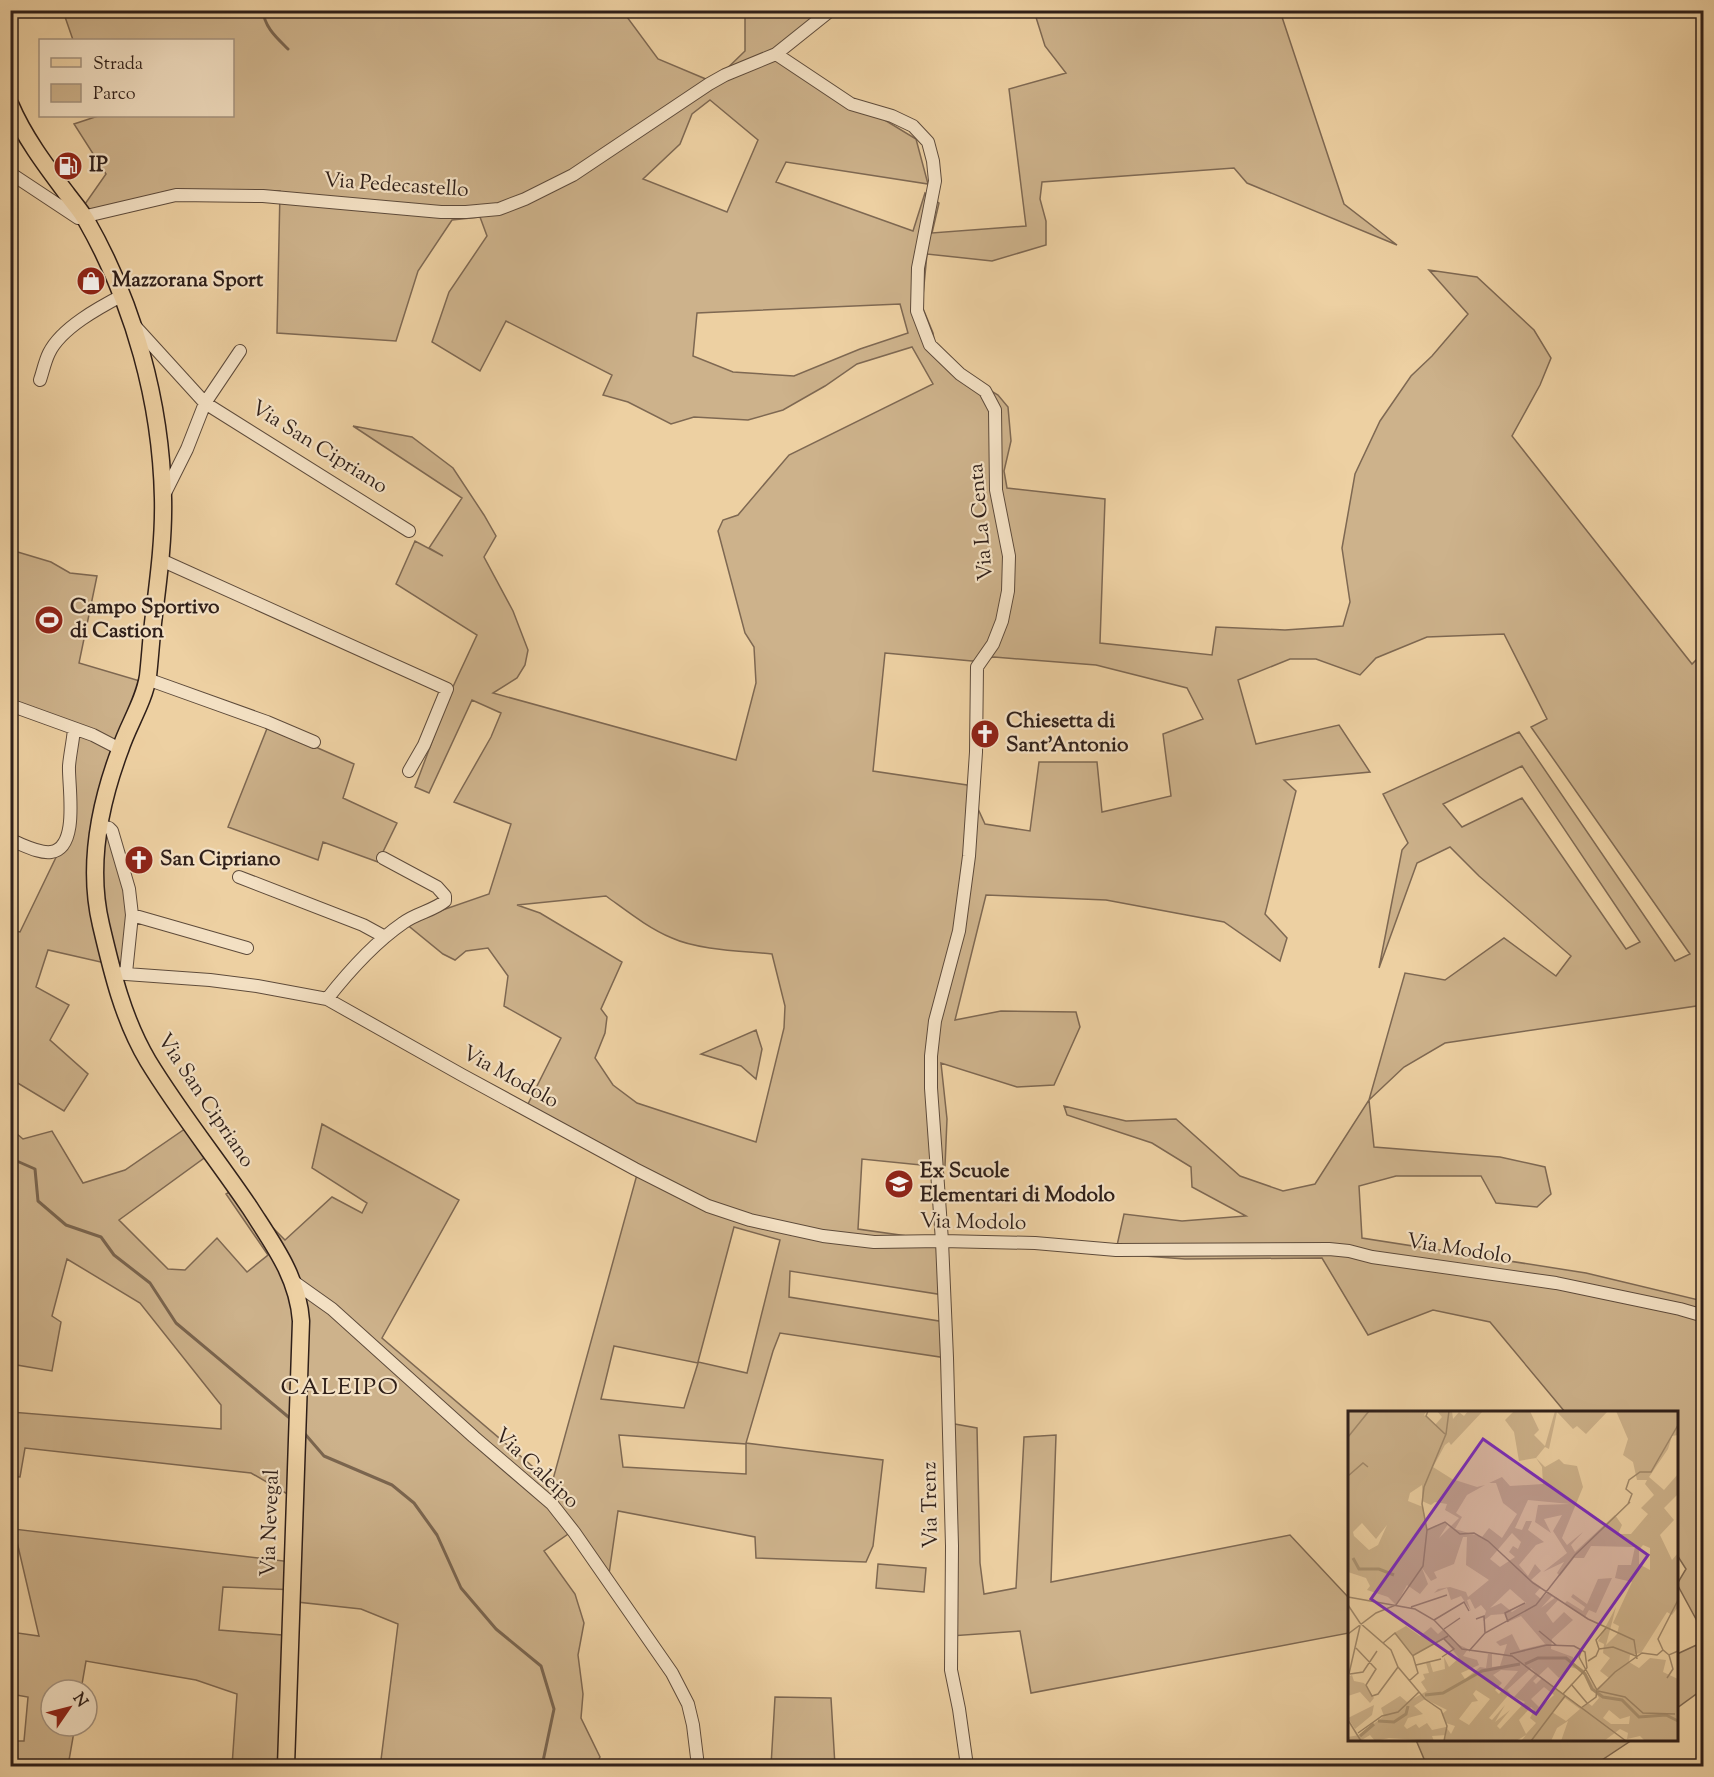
<svg xmlns="http://www.w3.org/2000/svg" width="1714" height="1777" font-family="'Sorts Mill Goudy',serif">
  <style>
    .green { fill: #cdb28b; stroke: #7e6852; stroke-width: 1.5; fill-rule: evenodd }
    .lines { fill: none; stroke-linecap: round; stroke-linejoin: round }
    .stream { stroke: #7a654f; stroke-width: 3 }
    .minor-casing { stroke: #5e4b3b; stroke-width: 14 }
    .major-casing { stroke: #2f1f19; stroke-width: 19 }
    .minor { stroke: #f3e0c3; stroke-width: 12 }
    .major { stroke: #edd0a2; stroke-width: 16 }
    .labels { text-anchor: middle; dominant-baseline: central; stroke-width: 4.5; stroke-linejoin: round; paint-order: stroke }
    .poi-label { font-size: 21px; font-weight: bold; fill: #2f1f19; stroke: #f3e0c3; text-anchor: start }
    .street-label { font-size: 21px; fill: #2f1f19; stroke: #f3e0c3 }
    .quarter-label { font-size: 24px; letter-spacing: 1.5px; fill: #2f1f19; stroke: #f3e0c3 }
    .inset-river { fill: none; stroke: #ac9473; stroke-width: 3 }
    .inset-road { fill: none; stroke: #a1896b; stroke-width: 1.5 }
    .view { fill: #7b2cbf; fill-opacity: 0.15; stroke: #7b2cbf; stroke-width: 3 }
    .inset-edge { fill: none; stroke: #2f1f19; stroke-width: 3 }
  </style>
  <rect width="100%" height="100%" fill="#edd0a2"/>
  <filter id="stains"><feTurbulence type="fractalNoise" baseFrequency=".00333" numOctaves="4"/><feColorMatrix values="0 0 0 0 .2 0 0 0 0 .09 0 0 0 0 .02 0 0 0 .5 -.17"/></filter>
  <radialGradient id="worn" r=".72"><stop offset=".6" stop-color="#630" stop-opacity="0"/><stop offset="1" stop-color="#630" stop-opacity=".3"/></radialGradient>
  <path class="green" d="M63,11H625L624,13L658,59L713,82L745,51V11H831L776,54L916,139L928,184L786,162L776,182L913,231L925,193L939,203L932,233L1026,226L1009,89L1066,73L1045,46L1034,11H1280L1344,204L1397,245L1247,183L1234,168L1042,182L1040,199L1046,221V245L992,261L927,254L922,306L933,333L937,358L998,395L1008,407L1011,441L1004,471L1007,488L1105,499L1100,643L1212,655L1216,627L1285,630L1343,626L1350,602L1342,548L1355,474L1380,421L1411,376L1432,356L1468,314L1429,270L1477,277L1534,330L1551,358L1540,385L1512,436L1692,664L1703,653V1005L1445,1043L1404,1067L1369,1100L1374,1147L1500,1157L1545,1167L1551,1194L1537,1207L1496,1203L1481,1176H1396L1359,1186L1362,1238L1586,1273L1703,1301V1632L1677,1584L1686,1569L1677,1555L1676,1412H1565L1490,1322L1433,1310L1368,1335L1322,1258L1185,1259L1118,1254L1116,1250L1124,1214L1182,1221L1246,1216L1192,1187L1191,1167L1152,1143L1067,1115L1064,1106L1126,1121L1176,1119L1240,1176L1283,1191L1315,1184L1369,1100L1405,973L1445,980L1504,938L1556,976L1571,956L1479,876L1450,847L1417,863L1379,968L1402,850L1408,843L1383,794L1519,732L1675,961L1690,954L1531,727L1547,719L1504,634L1427,637L1376,658L1360,675L1316,659H1290L1238,680L1256,744L1339,725L1370,772L1284,780L1296,791L1265,914L1287,938L1280,961L1224,922L1106,900L986,895L955,1020L1001,1011L1076,1012L1080,1027L1054,1085L1017,1087L941,1063L947,1119L945,1166H931L862,1159L858,1229L942,1241L944,1295L790,1271L789,1297L945,1322L947,1358L780,1333L773,1351L746,1443L883,1460L873,1546L866,1562L756,1558L755,1537L618,1511L609,1574L574,1530L544,1551L575,1594L584,1623L578,1655L583,1694L581,1718L600,1757L595,1766H418L381,1760L398,1624L361,1609L297,1602L298,1590L223,1587L219,1630L295,1636L290,1766H232L237,1694L196,1680L86,1661L81,1690H51V1726H75L68,1766H11V1741H24L28,1697L11,1694V1632L39,1636L14,1529L300,1563L303,1503L251,1473L25,1448L20,1477L11,1476V1412L221,1429V1405L140,1303L67,1259L52,1316L61,1322L52,1371L11,1364L10,1128L23,1139L52,1131L83,1183L125,1170L192,1124L211,1153L119,1220L168,1269L185,1270L217,1238L247,1272L268,1255L226,1194L236,1188L244,1199L285,1240L332,1197L362,1213L367,1203L312,1168L322,1124L459,1200L382,1338L552,1483L638,1171L525,1110L561,1038L504,1006L508,976L488,948L466,951L455,960L443,954L405,923L489,894L511,824L454,802L491,737L501,713L472,700L429,793L415,787L451,691L477,635L396,584L415,541L443,556L429,548L462,498L353,426L412,437L453,468L484,515L496,536L484,557L513,611L528,650L525,665L517,678L493,693L736,760L756,683L754,647L745,633L718,531L723,520L738,515L789,455L933,384L912,347L857,364L825,386L783,410L748,420L694,417L671,424L628,402L603,395L612,375L506,321L480,371L432,342L449,292L487,236L480,217L452,220L418,271L396,341L277,333L280,191H168L78,214L106,174L74,124L98,116H232V40H73ZM710,100L758,140L727,212L643,179L680,144L692,114ZM900,304L908,333L860,349L794,376L733,372L693,356L697,313ZM885,653L972,661L994,657L1096,665L1187,688L1203,719L1163,734L1171,796L1102,812L1097,762H1039L1030,831L985,824L967,785L873,771ZM1522,766L1640,942L1626,949L1522,798L1462,827L1443,804ZM606,896C627,911 648,928 672,938C698,950 743,951 772,954L785,1006L784,1028L756,1142L637,1103L613,1085L595,1058L605,1033L607,1017L601,1009L622,962L540,913L517,905ZM734,1227L780,1240L747,1373L698,1362ZM614,1346L698,1363L684,1408L601,1399ZM619,1435L746,1444V1474L623,1467Z
    M11,550L51,562L70,573L97,576L79,663L150,684L110,803L105,832H108L128,905L124,958L118,966L48,950L36,987L69,1005L50,1040L88,1074L64,1111L11,1079L10,930L20,932L60,849L69,826L75,730L11,708Z
    M268,726L354,764L343,798L397,823L378,862L323,842L318,860L228,827Z
    M756,1030L762,1049L756,1079L741,1066L701,1054Z
    M949,1423L977,1428L980,1563L984,1594L1016,1588L1024,1437L1056,1435L1051,1582L1290,1535L1349,1598V1633L1031,1693L1020,1631L950,1636Z
    M878,1564L926,1568L924,1592L876,1588Z
    M1703,1642V1689L1677,1708V1654Z
    M775,1697L831,1698L835,1766H771Z
    M1416,1740H1632L1599,1762L1596,1766H1427Z"/>
  <g class="lines">
    <path class="stream" d="M263,10C264,27 277,38 288,49
      M10,1158L35,1169L38,1201L66,1225L101,1237L114,1255L150,1283L176,1323L292,1420
      M305,1434L324,1456L392,1485L414,1503L437,1535L461,1588L496,1629L541,1666L554,1709L542,1766"/>
    <g class="minor-casing">
      <path id="minor" d="M776,54L851,104L892,116L913,126L928,142L933,161L935,181L918,268L917,311L930,345L960,374L985,391L995,410L996,490L1009,556L1008,591L1002,621L993,644L977,667L976,752L969,856L959,931L935,1021L931,1056V1088L942,1241L947,1358L952,1546L951,1670L959,1709L967,1766
        M10,173L78,218L176,195L263,196L441,212H466L499,209L525,199L573,175L709,84L725,75L776,54L831,10
        M134,325L205,403L409,531
        M40,380C43,371 45,361 49,353C61,328 100,307 123,295
        M164,495L187,449L205,403L240,351
        M161,560L447,689L424,745L409,771
        M147,679L267,722L314,742
        M10,705L93,735L120,749
        M99,826L109,828L112,831L129,889L132,915L126,973
        M10,840C22,844 39,854 51,852C80,848 68,785 69,766C70,754 73,741 74,729
        M239,877L363,925L385,937
        M132,915L247,948
        M112,973L210,980L257,986L327,999L462,1075L635,1169L708,1206L750,1220L823,1236L874,1242L942,1241L1035,1243L1116,1250L1329,1249L1349,1251L1372,1257L1556,1283L1680,1309L1704,1316
        M327,999C349,971 374,943 403,923C416,913 433,911 445,901V896L437,887L383,858
        M294,1282L332,1309L474,1437L552,1504L574,1532L672,1673L688,1704L693,1725L698,1766"/>
    </g>
    <g class="major-casing">
      <path id="major" d="M10,104C24,137 46,166 67,194C73,202 81,211 86,220C134,304 161,402 163,498C164,540 158,582 153,623C151,641 150,658 148,676C144,702 128,725 120,750C99,806 87,866 101,925C112,972 123,1019 148,1061C179,1112 217,1159 250,1208C273,1244 298,1277 301,1321L286,1766"/>
    </g>
    <use href="#minor" class="minor"/>
    <use href="#major" class="major"/>
  </g>
  <defs>
    <g id="fuel-disc" transform="scale(1.5)"><circle r="9.5" fill="#8f2418" stroke="#f3e0c3"/><path d="M-5.5-6h7V0h2V4h1.3V-2.5L3-4.5l.8-.8L6-3V5H2.5V1h-1V6h-7ZM-4.2-4.7v3.2H.2V-4.7Z" fill="#fff"/></g>
    <g id="shop-disc" transform="scale(1.5)"><circle r="9.5" fill="#8f2418" stroke="#f3e0c3"/><path d="M-5-2.5h2.3a2.7 3.5 0 0 1 5.4 0H5L5.5 6h-11ZM-1.5-2.5h3a1.5 2.3 0 0 0-3 0Z" fill="#fff"/></g>
    <g id="stadium-disc" transform="scale(1.5)"><circle r="9.5" fill="#8f2418" stroke="#f3e0c3"/><path d="M0-5a6.5 5 0 1 0 0 10a6.5 5 0 1 0 0-10ZM-3.5-1.8h7v3.6h-7Z" fill="#fff"/></g>
    <g id="church-disc" transform="scale(1.5)"><circle r="9.5" fill="#8f2418" stroke="#f3e0c3"/><path d="M-1.2-6h2.4v3.5h3.3v2.4h-3.3V6h-2.4V-.1h-3.3v-2.4h3.3Z" fill="#fff"/></g>
    <g id="school-disc" transform="scale(1.5)"><circle r="9.5" fill="#8f2418" stroke="#f3e0c3"/><path d="M0-5L7-2L0 1L-7-2ZM-4 1L0 2.5L4 1V4Q0 6-4 4Z" fill="#fff"/></g>
  </defs>
  <g fill-rule="evenodd">
    <use href="#fuel-disc" x="68" y="166"/>
    <use href="#shop-disc" x="91" y="281"/>
    <use href="#stadium-disc" x="49" y="620"/>
    <use href="#church-disc" x="985" y="734"/>
    <use href="#church-disc" x="139" y="860"/>
    <use href="#school-disc" x="899" y="1184"/>
  </g>
  <g class="labels">
    <g class="poi-label">
      <text x="89" y="166">IP</text>
      <text x="112" y="281">Mazzorana Sport</text>
      <text x="70" y="608">Campo Sportivo<tspan x="70" dy="24">di Castion</tspan></text>
      <text x="1006" y="722">Chiesetta di<tspan x="1006" dy="24">Sant'Antonio</tspan></text>
      <text x="160" y="860">San Cipriano</text>
      <text x="920" y="1172">Ex Scuole<tspan x="920" dy="24">Elementari di Modolo</tspan></text>
    </g>
    <g class="street-label">
      <text transform="translate(396 186) rotate(4)">Via Pedecastello</text>
      <text transform="translate(319 448) rotate(32)">Via San Cipriano</text>
      <text transform="translate(982 522) rotate(-95)">Via La Centa</text>
      <text transform="translate(510 1078) rotate(29)">Via Modolo</text>
      <text transform="translate(205 1101) rotate(56)">Via San Cipriano</text>
      <text transform="translate(973 1223) rotate(1)">Via Modolo</text>
      <text transform="translate(1459 1250) rotate(9)">Via Modolo</text>
      <text transform="translate(536 1469) rotate(43)">Via Caleipo</text>
      <text transform="translate(931 1505) rotate(-91)">Via Trenz</text>
      <text transform="translate(271 1523) rotate(-88)">Via Nevegal</text>
    </g>
    <g class="quarter-label">
      <text x="340" y="1388">CALEIPO</text>
    </g>
  </g>
  <g transform="translate(1348 1411)">
    <rect width="330" height="330" fill="#edd0a2"/>
    <path d="M0,0H79L76,4L87,14L94,6L89,0H104L105,8L111,1L116,5L120,0H135L103,34L101,31L97,34L85,56L104,68L129,76L137,74L119,84L108,102L114,106L107,118L134,126L141,117L154,127L169,103L155,92L148,72H141L154,66L162,75L195,73L194,56L188,47L171,50L166,21L157,9L166,0H182L191,19L186,24L197,35L207,0H260L238,23L229,15L225,18L209,1L201,38L197,36L188,47L197,56L211,48L216,53L229,55L235,76L214,127L219,134L235,121L223,134L227,141L267,104L274,114L270,123H283L300,103L293,97L306,84L297,73L299,69H289L285,51L275,44L280,28L268,0H330V24L324,25L320,38L301,66L316,79L330,63V83L316,97L326,109L312,124L324,149L330,142V196L324,204L319,201L293,242L282,244L281,251L291,257L302,247L318,249L315,261L330,268V330H297L292,325L279,328L280,322L272,318L256,330H213L220,310L209,317L203,330H173L178,324L168,330H96L98,324L84,325L86,330L41,327L27,330L22,324L12,330H0V326L11,324L36,305L33,297L52,285L59,291L79,280L73,271L77,268L75,263L81,262L78,252L82,251L85,261L97,258L96,246L101,256L111,247L96,228L64,244L46,222L58,215L72,225L83,216L90,223L96,218L107,232L120,238L115,245L129,249L131,254L113,262L117,268L132,256L138,257L140,243H144V256L152,255L159,233L152,235L148,231L164,223L172,239L197,233L173,205L160,211L156,203L143,204L135,210L138,200L133,194L127,198L122,188L119,189L123,200L113,185L103,189L99,177L86,182L90,178L102,176L118,181L120,186L141,169L118,154L119,126H115L106,153L86,161L89,167L83,170L74,157L80,173L72,183L59,174L48,194L40,186L19,179L22,175L18,167L0,161ZM74,74V90L83,94L87,91L99,93L97,99L111,107L91,127L100,113L96,111L79,119L75,96L60,90L62,82ZM180,89L222,93L190,94L187,111L203,122L196,108L214,104L205,120L219,142L195,161L216,151L209,162L212,165L226,147H236L243,135L287,136L283,154H270L267,167L284,171L265,212L271,215L269,223L258,234L268,196L250,230L256,233L255,242L262,247L252,260L261,267L248,278L236,259L225,252V246L203,238L204,228L225,209L216,201L205,212L198,202L211,188L208,186L193,197L205,184L200,181L193,188L187,183L193,176L183,169L193,160L187,153L180,165L171,154L188,134L196,131L180,119L184,110H178L174,119L167,117ZM14,112L28,128L39,114L30,134L21,139L6,125L5,121ZM164,122L173,131L170,138L165,135L161,141L167,146L152,156L142,148ZM295,134L302,137V159L291,153V139ZM162,178L178,192L164,201L153,192L142,197ZM200,256L211,267L222,256L233,259L251,287L244,295L240,292L234,297L194,267L188,273L185,270ZM183,257L188,262L166,286L177,291L152,318L149,315L162,299L147,311L157,294L144,309L141,307L162,282L159,279ZM153,259L170,260L151,283L147,279L154,272L145,264ZM196,276L206,284L192,297L183,288ZM128,279L142,288L121,314L111,308L124,291L130,290L125,283ZM217,287L232,298L218,310L204,301ZM77,288L99,299L94,303L98,312L107,315L103,323L98,316L84,319L79,312L71,317L68,313L59,318L56,315L60,307L75,303L66,295ZM183,296L186,299L182,307L188,312L178,323L171,309ZM261,299L272,308L282,305L281,313H263L255,307ZM264,167L248,202L241,199L237,206L217,192L219,190L235,200L237,196L223,186L225,183L239,193L250,168ZM4,264L6,270L16,272L26,287L22,292L12,281L0,285V266ZM26,294L24,304L7,318L0,307Z" fill="#cdb28b" fill-rule="evenodd"/>
    <path class="inset-river" d="M5,147L11,158H31L46,164M177,253L190,247H218L237,263L244,278L255,286L274,289L291,306L318,304L330,310M77,284L95,282L134,260L172,253M30,310L46,311L58,303L60,295M12,325L26,313"/>
    <path class="inset-road" d="M80,0L78,5L97,23M0,26L21,0M0,65L15,52L20,56M280,93L284,83L278,78L281,69L292,61H303L330,14M79,119L97,111L112,123L126,122L140,130L185,172L240,208L286,229L289,248M0,186L67,198L86,209L114,238L164,245L278,330M0,194L12,212L43,239L50,256L77,288L93,299L99,315L96,330M63,196L99,184M128,208L136,205L137,222M86,209L116,191L121,200M160,211L157,202L177,192M96,218L112,207M191,220L208,234M0,223L28,202L48,194L75,155L79,119L74,93L76,76L98,23L101,0M35,232L47,222L65,245L70,262L61,270M8,237L28,258L18,274L24,285L30,283L50,256M234,238L231,246L249,279M251,238L265,236L288,245M315,239L310,228L330,189M121,240L137,222L188,194L227,144L282,91M162,243L199,234L226,235L237,241L239,257M64,245L100,225M94,246L106,238L96,228M240,250L248,245L251,238L248,229L258,217M68,254L93,248M2,263L15,261L29,240M0,267L12,215M319,267L325,258L321,244M223,273L239,292M250,280L277,286L295,302L327,303M215,283L239,257M233,297L248,286L249,279L267,261L294,242L309,244L315,239L321,244L330,240M0,309L13,330M10,322L34,305L50,301L71,281M183,330L217,285"/>
    <path class="view" d="M135,28L300,144L188,303L23,188Z"/>
    <rect width="330" height="330" class="inset-edge"/>
  </g>
  <rect width="1714" height="1777" fill="none" stroke="#edd0a2" stroke-width="36"/>
  <rect x="12" y="12" width="1690" height="1753" fill="none" stroke="#2f1f19" stroke-width="3"/>
  <rect x="18" y="18" width="1678" height="1741" fill="none" stroke="#2f1f19" stroke-width="1.5"/>
  <rect x="39" y="39" width="195" height="78" fill="#f3e0c3" stroke="#a5937f" stroke-width="1.5"/>
  <rect x="51" y="58" width="30" height="9" fill="#edd0a2" stroke="#a5937f" stroke-width="1.5"/>
  <text x="93" y="69" font-size="18" fill="#2f1f19">Strada</text>
  <rect x="51" y="84" width="30" height="18" fill="#cdb28b" stroke="#a5937f" stroke-width="1.5"/>
  <text x="93" y="99" font-size="18" fill="#2f1f19">Parco</text>
  <g transform="translate(69 1708) rotate(55)"><circle r="28" fill="#f3e0c3" stroke="#a5937f" stroke-width="1.5"/>
  <path d="M0-4.5L10 22L0 15L-10 22Z" fill="#8f2418"/>
  <text y="-9" font-size="16" font-weight="bold" text-anchor="middle" fill="#2f1f19">N</text>
  </g>
  <rect width="100%" height="100%" filter="url(#stains)"/>
  <rect width="100%" height="100%" fill="url(#worn)"/>
</svg>
